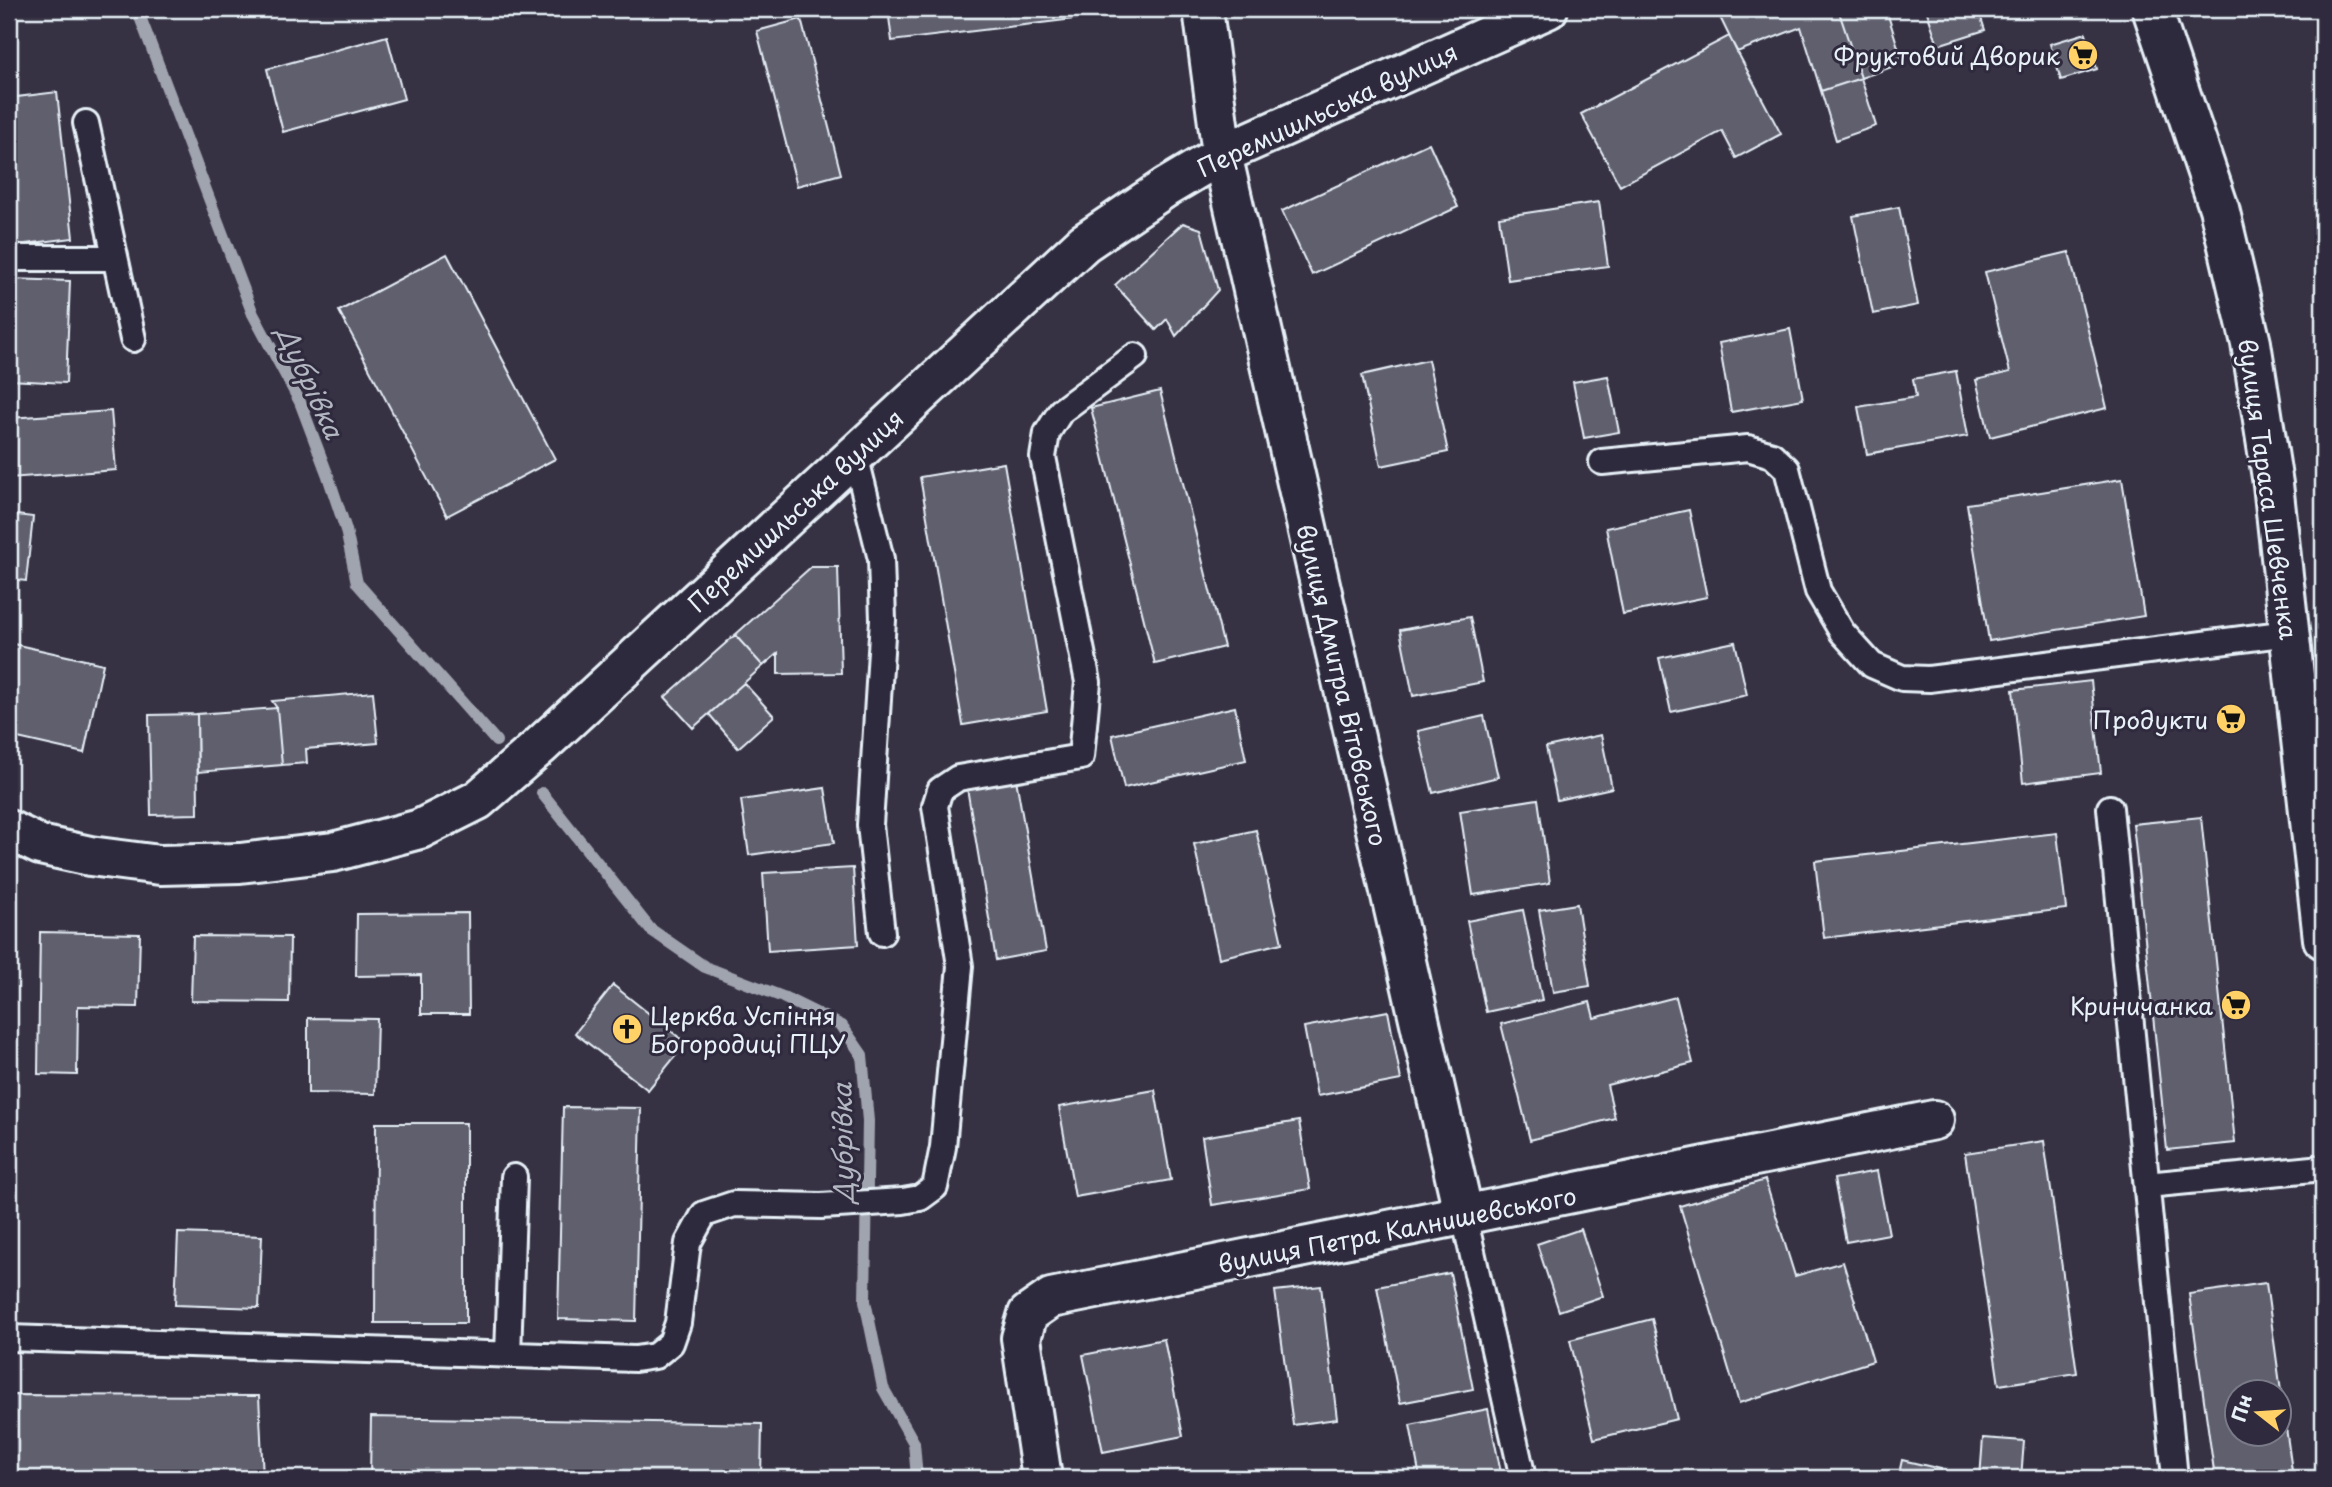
<svg xmlns="http://www.w3.org/2000/svg" width="2332" height="1487" font-family="'Playpen Sans',sans-serif">
  <style>
    .lines { fill: none; stroke-linecap: round; stroke-linejoin: round }
    .stream { stroke: #a0a4af; stroke-width: 12 }
    .building { fill: #605e6e; stroke: #e8f1f8; stroke-width: 2; fill-rule: evenodd }
    .service-casing { stroke: #e8f1f8; stroke-width: 30 }
    .minor-casing { stroke: #e8f1f8; stroke-width: 44 }
    .secondary-casing { stroke: #e8f1f8; stroke-width: 44 }
    .primary-casing { stroke: #e8f1f8; stroke-width: 44 }
    .service { stroke: #2f2a3d; stroke-width: 24 }
    .minor { stroke: #2f2a3d; stroke-width: 38 }
    .secondary { stroke: #2f2a3d; stroke-width: 38 }
    .primary { stroke: #2f2a3d; stroke-width: 38 }
    .labels { text-anchor: middle; dominant-baseline: central; stroke-width: 6; stroke-linejoin: round; paint-order: stroke }
    .poi-label { font-size: 24px; fill: #e8f1f8; stroke: #2f2a3d; text-anchor: end }
    .street-label { font-size: 24px; fill: #e8f1f8; stroke: #2f2a3d }
    .water-label { font-size: 26px; font-style: italic; fill: #b2b7c2; stroke: #2f2a3d }
  </style>
  <rect width="100%" height="100%" fill="#363244"/>
  <filter id="ink" filterUnits="userSpaceOnUse"><feTurbulence type="fractalNoise" baseFrequency=".0143" numOctaves="2"/><feDisplacementMap in="SourceGraphic" scale="14" xChannelSelector="R" yChannelSelector="G"/><feConvolveMatrix kernelMatrix="1 2 1 2 8 2 1 2 1" color-interpolation-filters="sRGB"/></filter>
  <g filter="url(#ink)">
    <g class="lines">
      <path class="stream" d="M137,9L253,314L300,402L328,476L346,530L357,583L496,741
        M542,793L650,929L705,967L783,997L842,1026L862,1055L868,1121L865,1301L883,1388L914,1443L917,1478"/>
    </g>
    <path class="building" d="M888,9H1106V15L892,41Z
      M1716,9H1838L1861,78L1821,91L1801,27L1737,52Z
      M1838,9H1886L1903,63L1861,78Z
      M1926,9H1978L1985,30L1938,45Z
      M801,19L841,174L797,186L757,31Z
      M2086,33L2097,69L2061,80L2050,44Z
      M387,36L404,99L283,132L267,69Z
      M1729,36L1781,134L1736,158L1722,131L1620,186L1581,114Z
      M1861,78L1876,126L1836,140L1821,91Z
      M57,92L73,238L9,246V98Z
      M1429,143L1458,207L1312,275L1282,211Z
      M1599,202L1608,266L1508,280L1499,217Z
      M1899,207L1918,305L1873,314L1853,216Z
      M1183,223L1201,229L1218,290L1176,336L1167,319L1156,330L1115,285Z
      M2069,252L2107,408L1990,437L1976,380L2010,372L1985,272Z
      M447,254L555,459L447,516L339,311Z
      M10,279L70,281L66,383L9,380Z
      M1790,329L1803,399L1731,412L1719,343Z
      M1428,360L1448,452L1381,466L1362,375Z
      M1956,371L1968,436L1867,454L1858,407L1916,397L1913,379Z
      M1608,376L1619,432L1584,438L1573,382Z
      M1160,391L1224,647L1155,664L1091,408Z
      M111,411L116,470L9,478V418Z
      M1004,463L1047,711L963,725L920,477Z
      M2122,479L2144,616L1989,641L1967,504Z
      M1689,510L1707,597L1623,614L1606,528Z
      M9,514L33,517L26,581L9,579Z
      M811,567H838L841,673L778,674V653L763,666L735,635Z
      M1470,617L1483,682L1413,696L1400,630Z
      M735,635L763,666L693,728L665,697Z
      M1735,642L1747,695L1671,712L1659,658Z
      M9,643L103,664L84,753L9,736Z
      M2091,681L2101,773L2023,783L2013,690Z
      M744,683L774,716L738,748L709,714Z
      M373,692L378,743L306,749L307,763L282,765L277,708L272,701Z
      M1235,707L1246,760L1124,788L1112,735Z
      M277,708L282,765L198,772L197,714Z
      M197,714L198,814L151,815L149,715Z
      M1484,716L1498,777L1433,793L1418,731Z
      M1601,735L1612,788L1557,800L1546,747Z
      M1016,779L1046,951L996,960L967,788Z
      M825,788L834,843L749,855L741,800Z
      M1538,799L1550,883L1473,895L1460,811Z
      M2201,817L2235,1143L2167,1150L2133,824Z
      M1256,830L1282,943L1219,958L1194,844Z
      M2057,833L2066,909L1824,938L1815,861Z
      M853,868L858,945L768,951L763,873Z
      M1577,904L1590,986L1553,992L1539,910Z
      M1523,910L1542,1000L1486,1012L1467,921Z
      M468,913L469,1014H421V975L356,976L357,914Z
      M40,932L140,934L138,1007L78,1006L77,1075L38,1074Z
      M193,936L290,937L289,1002L191,1001Z
      M613,985L686,1043L648,1090L575,1033Z
      M1676,997L1693,1063L1607,1085L1615,1118L1530,1140L1501,1024L1590,1002L1594,1018Z
      M1388,1011L1401,1080L1317,1096L1304,1027Z
      M308,1018L377,1019L375,1094L308,1093Z
      M1155,1090L1171,1180L1075,1197L1059,1107Z
      M563,1107L641,1108L636,1321L558,1319Z
      M1299,1121L1310,1189L1212,1205L1202,1137Z
      M376,1123H466V1323H375Z
      M2044,1141L2077,1373L1999,1385L1965,1153Z
      M1877,1171L1889,1234L1846,1242L1834,1179Z
      M1765,1180L1795,1276L1843,1262L1873,1361L1739,1403L1680,1206Z
      M1581,1229L1603,1296L1559,1311L1537,1244Z
      M178,1233L262,1236L259,1308L175,1305Z
      M1450,1273L1473,1389L1400,1403L1377,1287Z
      M2266,1283L2293,1478H2215L2189,1294ZM2238,1392H2280V1434H2238Z
      M1321,1286L1337,1419L1293,1425L1275,1291Z
      M1652,1319L1677,1419L1594,1439L1570,1340Z
      M1164,1339L1183,1436L1103,1452L1083,1355Z
      M9,1395L259,1396L263,1478H9Z
      M1488,1409L1502,1478H1420L1410,1425Z
      M371,1417L762,1424L761,1478H370Z
      M1983,1438L2024,1441L2021,1478H1980Z
      M1902,1460L1941,1469L1939,1478H1898Z"/>
    <g class="lines">
      <g class="service-casing">
        <path id="service" d="M86,123L133,339
          M9,258H114
          M855,455L881,559L883,620L870,825L882,933
          M1602,462L1748,448L1772,455L1787,469L1818,591L1842,632L1872,665L1902,678L1929,679L2289,633
          M2110,808L2175,1478
          M2147,1185L2323,1168
          M1464,1216L1523,1478
          M9,1338L635,1359L655,1356L671,1343L678,1323L688,1243L704,1214L734,1204L821,1206L903,1201L920,1198L935,1187L943,1147L960,966L935,806L940,790L958,778L1081,757L1088,682L1043,457L1047,433L1061,411L1135,356
          M508,1355L514,1177"/>
      </g>
      <g class="minor-casing">
        <path id="minor" d="M1203,9L1222,154L1464,1216
          M1042,1478L1021,1338L1028,1314L1051,1298L1934,1120"/>
      </g>
      <g class="secondary-casing">
        <path id="secondary" d="M9,830L40,845L90,856L160,865L240,863L333,852L420,829L478,800L539,747L1084,243L1165,188L1222,154L1548,9"/>
      </g>
      <g class="primary-casing">
        <path id="primary" d="M2152,9L2219,208L2251,343L2273,484L2323,939"/>
      </g>
      <use href="#service" class="service"/>
      <use href="#minor" class="minor"/>
      <use href="#secondary" class="secondary"/>
      <use href="#primary" class="primary"/>
    </g>
  </g>
  <defs>
    <g id="supermarket-disc" transform="scale(1.575)"><circle r="9.5" fill="#ffd166" stroke="#2f2a3d"/><path d="M-6-5.5h2.5l.6 2H6L4.5 2H-2.5L-4.4-4H-6ZM-1.5 3.2a1.3 1.3 0 1 0 .1 0ZM3 3.2a1.3 1.3 0 1 0 .1 0Z" fill="#111"/></g>
    <g id="church-disc" transform="scale(1.575)"><circle r="9.5" fill="#ffd166" stroke="#2f2a3d"/><path d="M-1.2-6h2.4v3.5h3.3v2.4h-3.3V6h-2.4V-.1h-3.3v-2.4h3.3Z" fill="#111"/></g>
  </defs>
  <g fill-rule="evenodd">
    <use href="#supermarket-disc" x="2083" y="55"/>
    <use href="#supermarket-disc" x="2231" y="719"/>
    <use href="#supermarket-disc" x="2236" y="1005"/>
    <use href="#church-disc" x="627" y="1029"/>
  </g>
  <g class="labels">
    <g class="poi-label">
      <text x="2060" y="55">Фруктовий Дворик</text>
      <text x="2208" y="719">Продукти</text>
      <text x="2213" y="1005">Криничанка</text>
      <text x="650" y="1015" text-anchor="start">Церква Успіння<tspan x="650" dy="28">Богородиці ПЦУ</tspan></text>
    </g>
    <g class="street-label">
      <text transform="translate(1327 109) rotate(-25)">Перемишльська вулиця</text>
      <text transform="translate(2269 489) rotate(82)">вулиця Тараса Шевченка</text>
      <text transform="translate(795 510) rotate(-43)">Перемишльська вулиця</text>
      <text transform="translate(1343 685) rotate(77)">вулиця Дмитра Вітовського</text>
      <text transform="translate(1397 1229) rotate(-11)">вулиця Петра Калнишевського</text>
    </g>
    <g class="water-label">
      <text transform="translate(311 382) rotate(65)">Дубрівка</text>
      <text transform="translate(842 1143) rotate(-91)">Дубрівка</text>
    </g>
  </g>
  <rect width="2332" height="1487" fill="none" stroke="#2f2a3d" stroke-width="35"/>
  <rect x="18" y="18" width="2297" height="1452" fill="none" stroke="#e8f1f8" stroke-width="2.5" filter="url(#ink)"/>
  <g transform="translate(2258 1413) rotate(287)"><circle r="33" fill="#2f2a3d" stroke="#797a88" stroke-width="2"/>
  <path d="M0-5L12 26L0 18L-12 26Z" fill="#ffd166"/>
  <text y="-10" font-size="19" font-weight="bold" text-anchor="middle" fill="#e8f1f8">Пн</text>
  </g>
</svg>
